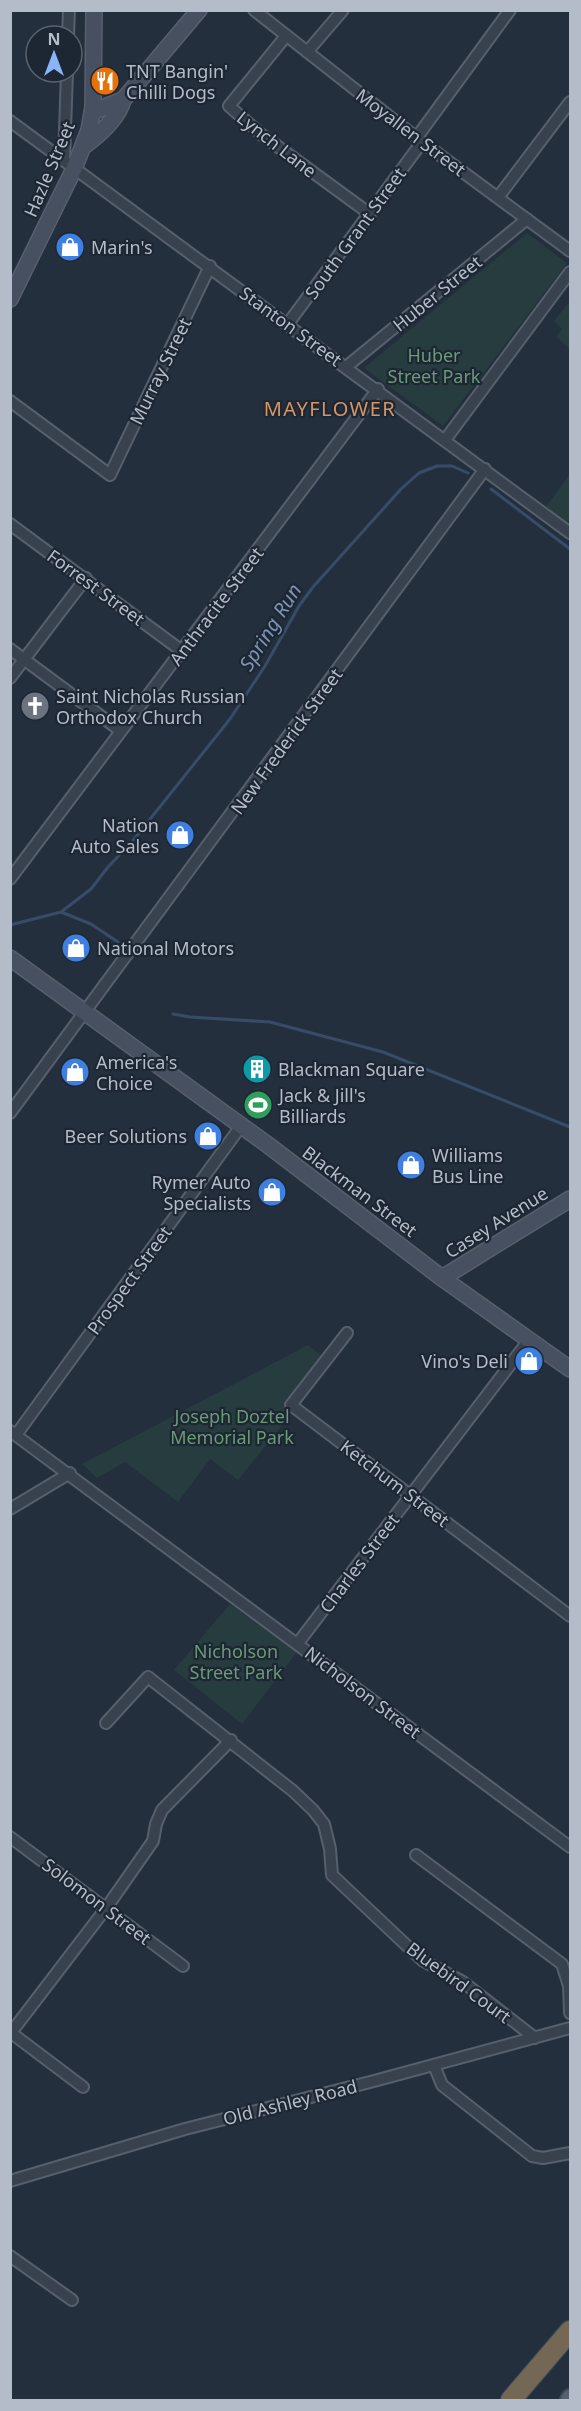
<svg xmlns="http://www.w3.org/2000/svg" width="581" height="2411" font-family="'Noto Sans',sans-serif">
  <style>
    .green { fill: #263c3f }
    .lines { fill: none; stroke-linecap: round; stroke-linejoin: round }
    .stream { stroke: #394c67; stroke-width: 3 }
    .street-casing { stroke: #565f6c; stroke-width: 14 }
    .secondary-casing { stroke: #565f6c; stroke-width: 18 }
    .primary-casing { stroke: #414a57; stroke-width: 20 }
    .highway-casing { stroke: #434c59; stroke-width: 22 }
    .street { stroke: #38414e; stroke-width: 10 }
    .secondary { stroke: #465061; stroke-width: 15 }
    .primary { stroke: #56606e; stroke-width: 16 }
    .highway { stroke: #746855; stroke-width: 20 }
    .labels { text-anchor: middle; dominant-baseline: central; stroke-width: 4.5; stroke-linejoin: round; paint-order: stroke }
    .poi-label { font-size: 18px; fill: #b4bcc9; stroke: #1d2633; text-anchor: start }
    .street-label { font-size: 18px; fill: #b4bcc9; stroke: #1d2633 }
    .park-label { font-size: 18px; fill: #6b9a76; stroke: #1d2633 }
    .neighbourhood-label { font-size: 20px; letter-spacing: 1.5px; fill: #d59563; stroke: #1d2633 }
    .water-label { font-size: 20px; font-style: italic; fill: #7c92b1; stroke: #1d2633 }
  </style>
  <rect width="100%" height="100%" fill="#242f3e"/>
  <path class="green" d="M527,233L567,263L443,426L364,368Z
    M570,301V349L556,337L562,329L554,321Z
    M570,474V526L545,508Z
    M308,1345L321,1355L285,1408L290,1416L238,1480L210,1459L178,1502L125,1462L97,1478L82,1464Z
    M230,1604L297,1652L242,1724L174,1670Z"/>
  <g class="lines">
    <path class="stream" d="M491,489L570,549
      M61,912L91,924L118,942
      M10,925L61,912L91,889L108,867L131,843L230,719L265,666L299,606L313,587L401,489L419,473L437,466H452L468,473
      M173,1014L190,1017L270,1022L383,1052L570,1127"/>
    <g class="street-casing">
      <path id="street" d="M254,10L422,142L570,251
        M68,36L69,10
        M286,36L229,106L262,135L370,214
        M307,52L343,10
        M10,121L570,533
        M417,137L510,10
        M64,160L67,72
        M499,196L570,102
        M287,325L422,142
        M346,367L527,219
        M10,401L110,475L210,266
        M445,440L570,272
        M10,524L182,651
        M10,649L121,731
        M10,678L86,578
        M10,879L378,389
        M10,1113L485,469
        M347,1333L291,1405L570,1616
        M10,1431L570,1847
        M16,1435L241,1126
        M10,1509L70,1473
        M298,1643L529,1340
        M106,1723L148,1677L293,1791L313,1810L324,1824L330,1849L332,1875L422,1960L463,1982L535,2038
        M10,1837L183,1966
        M416,1855L562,1964L569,1986L570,2013
        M10,2032L83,2087
        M10,2034L107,1907L153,1841L156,1824L162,1810L231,1740
        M434,2065L442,2085L532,2156L543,2158L570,2153
        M10,2181L185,2129L374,2081L570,2028
        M10,2256L72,2300"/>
    </g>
    <g class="secondary-casing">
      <path id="secondary" d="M92,112L123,100
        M84,146C99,135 118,119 123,100L199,10
        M10,299L74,169L89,130L93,107L94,10
        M10,958L268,1145L442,1278L570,1369
        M442,1278L570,1199"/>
    </g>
    <g class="primary-casing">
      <path id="primary" d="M569,2400L570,2398"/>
    </g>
    <g class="highway-casing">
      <path id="highway" d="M511,2400L570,2331"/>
    </g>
    <use href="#street" class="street"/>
    <use href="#secondary" class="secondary"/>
    <use href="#primary" class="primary"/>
    <use href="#highway" class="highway"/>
  </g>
  <defs>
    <g id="restaurant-disc" transform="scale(1.5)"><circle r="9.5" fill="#e8710a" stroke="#1d2633"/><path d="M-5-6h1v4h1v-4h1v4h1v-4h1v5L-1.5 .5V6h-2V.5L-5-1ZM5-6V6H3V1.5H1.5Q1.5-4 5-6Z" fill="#fff"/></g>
    <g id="shop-disc" transform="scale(1.5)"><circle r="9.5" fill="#3f7fe0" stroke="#1d2633"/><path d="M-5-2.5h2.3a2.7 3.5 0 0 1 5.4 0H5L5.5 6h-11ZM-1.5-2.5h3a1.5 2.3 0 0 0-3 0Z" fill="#fff"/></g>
    <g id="church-disc" transform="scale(1.5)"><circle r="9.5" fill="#6b7280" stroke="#1d2633"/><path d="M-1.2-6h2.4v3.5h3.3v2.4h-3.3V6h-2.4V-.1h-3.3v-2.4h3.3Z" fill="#fff"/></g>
    <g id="building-disc" transform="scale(1.5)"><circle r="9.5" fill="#0f9aa8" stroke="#1d2633"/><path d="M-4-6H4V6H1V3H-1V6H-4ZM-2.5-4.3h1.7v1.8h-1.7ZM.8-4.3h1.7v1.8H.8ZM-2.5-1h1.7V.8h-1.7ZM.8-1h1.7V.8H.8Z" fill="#fff"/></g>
    <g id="stadium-disc" transform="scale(1.5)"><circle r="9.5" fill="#2e9e5b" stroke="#1d2633"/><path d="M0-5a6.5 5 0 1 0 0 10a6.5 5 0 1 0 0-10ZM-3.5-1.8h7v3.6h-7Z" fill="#fff"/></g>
  </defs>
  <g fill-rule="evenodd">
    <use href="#restaurant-disc" x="105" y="81"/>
    <use href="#shop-disc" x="70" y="247"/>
    <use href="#church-disc" x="35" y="706"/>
    <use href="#shop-disc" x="180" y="835"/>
    <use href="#shop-disc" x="76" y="948"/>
    <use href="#building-disc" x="257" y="1069"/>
    <use href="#shop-disc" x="75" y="1072"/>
    <use href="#stadium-disc" x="258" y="1105"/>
    <use href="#shop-disc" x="208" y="1136"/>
    <use href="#shop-disc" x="411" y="1165"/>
    <use href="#shop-disc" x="272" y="1192"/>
    <use href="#shop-disc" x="529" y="1361"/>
  </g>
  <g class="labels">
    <g class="poi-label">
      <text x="126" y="71">TNT Bangin'<tspan x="126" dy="21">Chilli Dogs</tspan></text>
      <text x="91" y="247">Marin's</text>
      <text x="56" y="696">Saint Nicholas Russian<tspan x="56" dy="21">Orthodox Church</tspan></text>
      <text x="159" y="825" text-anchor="end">Nation<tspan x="159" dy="21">Auto Sales</tspan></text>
      <text x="97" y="948">National Motors</text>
      <text x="96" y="1062">America's<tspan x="96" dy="21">Choice</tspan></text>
      <text x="278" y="1069">Blackman Square</text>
      <text x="279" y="1095">Jack &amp; Jill's<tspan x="279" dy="21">Billiards</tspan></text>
      <text x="187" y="1136" text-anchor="end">Beer Solutions</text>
      <text x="432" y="1155">Williams<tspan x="432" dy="21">Bus Line</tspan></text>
      <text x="251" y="1182" text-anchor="end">Rymer Auto<tspan x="251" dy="21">Specialists</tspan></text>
      <text x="508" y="1361" text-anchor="end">Vino's Deli</text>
    </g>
    <g class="street-label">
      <text transform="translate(411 132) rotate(37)">Moyallen Street</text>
      <text transform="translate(277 144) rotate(38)">Lynch Lane</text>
      <text transform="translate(49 169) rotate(-67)">Hazle Street</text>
      <text transform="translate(355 233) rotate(-54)">South Grant Street</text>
      <text transform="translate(437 293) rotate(-39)">Huber Street</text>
      <text transform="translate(291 326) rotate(36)">Stanton Street</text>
      <text transform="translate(160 371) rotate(-64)">Murray Street</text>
      <text transform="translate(96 587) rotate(36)">Forrest Street</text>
      <text transform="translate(216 606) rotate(-53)">Anthracite Street</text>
      <text transform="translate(286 741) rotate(-54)">New Frederick Street</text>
      <text transform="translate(360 1191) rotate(37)">Blackman Street</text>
      <text transform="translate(496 1222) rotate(-32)">Casey Avenue</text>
      <text transform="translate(129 1280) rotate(-54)">Prospect Street</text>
      <text transform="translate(395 1483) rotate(37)">Ketchum Street</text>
      <text transform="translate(359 1563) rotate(-53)">Charles Street</text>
      <text transform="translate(363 1692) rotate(37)">Nicholson Street</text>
      <text transform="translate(97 1901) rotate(37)">Solomon Street</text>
      <text transform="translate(459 1982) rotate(36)">Bluebird Court</text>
      <text transform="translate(290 2102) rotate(-14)">Old Ashley Road</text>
    </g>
    <g class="park-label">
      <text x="434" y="355">Huber<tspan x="434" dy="21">Street Park</tspan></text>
      <text x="232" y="1416">Joseph Doztel<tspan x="232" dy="21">Memorial Park</tspan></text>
      <text x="236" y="1651">Nicholson<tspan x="236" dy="21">Street Park</tspan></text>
    </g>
    <g class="neighbourhood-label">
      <text x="330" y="408">MAYFLOWER</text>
    </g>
    <g class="water-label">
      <text transform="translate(270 627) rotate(-58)">Spring Run</text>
    </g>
  </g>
  <rect width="581" height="2411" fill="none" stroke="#b4bcc9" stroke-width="24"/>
  <g transform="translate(54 54)"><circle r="28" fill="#1d2633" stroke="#59626f" stroke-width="1.5"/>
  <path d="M0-4.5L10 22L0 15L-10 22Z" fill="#8ab4f8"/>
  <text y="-9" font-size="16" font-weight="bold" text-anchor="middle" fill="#b4bcc9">N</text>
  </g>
</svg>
